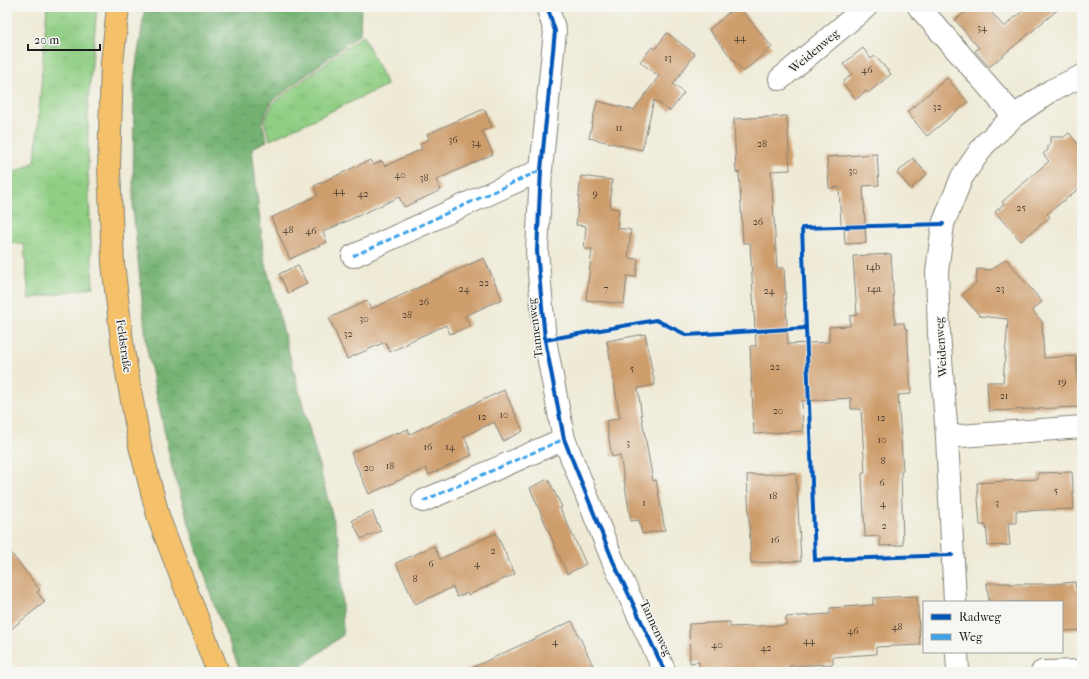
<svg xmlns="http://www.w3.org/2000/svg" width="1089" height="679" font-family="'IM FELL French Canon',serif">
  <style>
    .grass { fill: url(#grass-tufts); stroke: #567650 }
    .forest { fill: url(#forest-crowns); stroke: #486747 }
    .building { fill: #ce9d6c }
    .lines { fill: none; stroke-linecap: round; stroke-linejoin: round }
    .minor-casing { stroke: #858378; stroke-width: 24 }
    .major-casing { stroke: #858378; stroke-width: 24 }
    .minor { stroke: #fff; stroke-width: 22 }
    .major { stroke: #f4c16a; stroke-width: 22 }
    .quiet { stroke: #3da2ea; stroke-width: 3; stroke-dasharray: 6 3; stroke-linecap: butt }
    .cycleway-casing { stroke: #f6f6f2; stroke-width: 6 }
    .cycleway { stroke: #0057b8; stroke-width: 4 }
    .labels { text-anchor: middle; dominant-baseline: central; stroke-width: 3; stroke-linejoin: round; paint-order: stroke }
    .number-label { font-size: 10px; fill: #483c30 }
    .street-label { font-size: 12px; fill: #1c1c1c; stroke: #f6f6f2 }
  </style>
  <defs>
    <pattern id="grass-tufts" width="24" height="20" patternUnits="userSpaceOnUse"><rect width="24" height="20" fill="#91cf85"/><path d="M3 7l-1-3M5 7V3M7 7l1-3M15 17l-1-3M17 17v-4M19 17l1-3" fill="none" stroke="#7cb172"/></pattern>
    <pattern id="forest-crowns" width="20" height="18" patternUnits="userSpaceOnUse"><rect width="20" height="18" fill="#74b272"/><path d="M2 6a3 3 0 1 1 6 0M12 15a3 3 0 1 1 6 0" fill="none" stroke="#5e905d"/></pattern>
  </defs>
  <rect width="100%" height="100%" fill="#f6f6f2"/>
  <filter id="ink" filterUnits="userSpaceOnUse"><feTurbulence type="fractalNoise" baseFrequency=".025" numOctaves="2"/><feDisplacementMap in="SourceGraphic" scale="8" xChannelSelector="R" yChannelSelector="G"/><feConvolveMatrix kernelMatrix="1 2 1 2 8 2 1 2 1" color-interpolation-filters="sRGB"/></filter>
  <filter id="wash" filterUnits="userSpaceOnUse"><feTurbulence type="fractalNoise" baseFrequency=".012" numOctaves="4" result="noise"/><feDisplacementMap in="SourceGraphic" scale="16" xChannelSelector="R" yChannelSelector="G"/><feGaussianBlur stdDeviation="0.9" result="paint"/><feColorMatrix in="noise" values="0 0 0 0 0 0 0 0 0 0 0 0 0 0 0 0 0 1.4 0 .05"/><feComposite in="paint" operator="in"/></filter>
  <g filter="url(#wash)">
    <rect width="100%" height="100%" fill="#eeead5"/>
    <path class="grass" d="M47,7H97L88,106V172L93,287L29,299L24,245L7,242V176L35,162Z
      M363,35L387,85L270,140L264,122L273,103Z"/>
    <path class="forest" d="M145,7H361L360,34L271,102L262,123L267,141L252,148L264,258L340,545L343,635L294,672H241L214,605L172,468L147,349L133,210L134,80Z"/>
    <g id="blocks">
      <path class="building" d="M735,7H739L772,47L743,72L709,30Z
        M972,7H987L1004,27L1027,7H1061L989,67L975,51L979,48L955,20Z
        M667,33L695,54L673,84L684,93L670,111L654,100L642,150L589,138L597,101L634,110L659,76L640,62L652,47L655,49Z
        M863,48L871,59L875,56L891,74L868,93L866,91L856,99L842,83L852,74L843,64Z
        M947,78L968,102L927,136L907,112Z
        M484,109L492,127L482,131L493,154L436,180L441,190L422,199L404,207L399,197L323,232L327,242L290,259L271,218L318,195L314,186L370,160L373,165L382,161L385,166L422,149L420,144L429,139L427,134Z
        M787,116L790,170L771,171L777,268H784L788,344L829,342V327L850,326V316L857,315L853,256L891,254L895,323H904L905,329H907L911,394L898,395L903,471H901L903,545L880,546V536L865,537L862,473H865L861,409H851V398L802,401L803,431L754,434L750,346H756L750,243H743L739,172L736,173L734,119Z
        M1069,133L1082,149V186L1047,214L1050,217L1021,241L995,212L1004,204L1002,202L1049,161L1043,154L1048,150V146L1050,145V137H1064Z
        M877,154L879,185L863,186L866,243L845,244L844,227L841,223L839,187L829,188L827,157Z
        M913,158L927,174L911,189L897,173Z
        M581,176L612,180L610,208L619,209L617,228L631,230L628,258L638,259L636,277L627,276L624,304L586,300L592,249H584L586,226L576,225Z
        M484,258L502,299L465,316L470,326L450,334L446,325L408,342L409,343L390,352L385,342L347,359L329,318L367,301L371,309Z
        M1006,259L1042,302L1032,310L1042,322L1044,358L1076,356L1079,407L989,411L987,382H1003L1008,319L980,316L962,295L976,283L977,269L991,270Z
        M298,265L307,284L288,293L279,274Z
        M645,334L655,385L638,388L642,419L653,481L656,480L665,530L642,534L639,520L631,521L620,455L612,457L606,421L620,418L607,341Z
        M504,390L523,431L503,441L494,422L464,436L472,455L429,475L426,468L369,494L351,453L398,432V433L408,429L410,434Z
        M1072,472L1074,509L1016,511V523H1008L1010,545L988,546L986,525H980L977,483L1038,479V473Z
        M796,473L801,561L751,563L747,475Z
        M548,479L562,507L560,508L586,564L567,574L530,488Z
        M372,511L381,531L361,539L352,520Z
        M496,533L515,574L468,595L467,593L457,597L453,587L415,604L396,563L434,546L440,559Z
        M7,548L40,590L37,592L45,602L7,632Z
        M1075,582L1076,589H1082V630L1062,631V602H989L987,583H1010V584H1053Z
        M917,596L920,645L876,647V654L833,657V664L789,666V672H745V670L700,672L699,662L690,663L689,624L730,622V627L786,625V617L830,614V608L873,605V598Z
        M572,621L596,672H463Z"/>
    </g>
  </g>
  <g filter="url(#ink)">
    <use href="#blocks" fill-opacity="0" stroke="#858378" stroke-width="1"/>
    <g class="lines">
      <g class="minor-casing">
        <path id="minor" d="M919,7L1014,116
          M548,9L555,31L541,170L537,251L545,340L564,439L613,561L665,672
          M780,79L866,7
          M353,256L541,170
          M947,437L1082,427
          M423,501L564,439
          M955,602L947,437L939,333L937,272L943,224L962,177L984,145L1014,116L1052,90L1082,76
          M957,652L958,672
          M1042,672L1082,671"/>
      </g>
      <g class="major-casing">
        <path id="major" d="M118,7L112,63L109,168L113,263L123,350L140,446L159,519L218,672"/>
      </g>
      <use href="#minor" class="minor"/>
      <use href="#major" class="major"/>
      <path class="quiet" d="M353,256L541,170
        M423,501L564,439"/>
      <g class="cycleway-casing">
        <path id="cycleway" d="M548,9L555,31L541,170L537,251L545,340L564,439L613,561L665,672
          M806,328L815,560L952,555
          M545,340L656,320L687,335L806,328L802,228L943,224"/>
      </g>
      <use href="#cycleway" class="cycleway"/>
    </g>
  </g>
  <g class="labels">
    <g class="number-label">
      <text x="982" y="28">34</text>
      <text x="740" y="38">44</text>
      <text x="668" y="58">13</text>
      <text x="867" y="70">46</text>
      <text x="937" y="107">32</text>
      <text x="619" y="128">11</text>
      <text x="453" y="140">36</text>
      <text x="476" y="143">34</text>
      <text x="762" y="144">28</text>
      <text x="853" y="171">30</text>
      <text x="400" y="175">40</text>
      <text x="424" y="178">38</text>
      <text x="339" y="191">44</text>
      <text x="363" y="194">42</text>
      <text x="595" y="194">9</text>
      <text x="1021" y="208">25</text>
      <text x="758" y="222">26</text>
      <text x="288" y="230">48</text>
      <text x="311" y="231">46</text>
      <text x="873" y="267">14b</text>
      <text x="484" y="283">22</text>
      <text x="464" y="289">24</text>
      <text x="606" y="289">7</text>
      <text x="874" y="289">14a</text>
      <text x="1000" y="289">23</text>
      <text x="769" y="291">24</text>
      <text x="424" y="302">26</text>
      <text x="407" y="315">28</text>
      <text x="364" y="319">30</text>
      <text x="348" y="334">32</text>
      <text x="775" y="367">22</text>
      <text x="632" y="369">5</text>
      <text x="1062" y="382">19</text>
      <text x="1004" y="396">21</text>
      <text x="778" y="411">20</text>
      <text x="504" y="415">10</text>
      <text x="482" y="417">12</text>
      <text x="881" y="418">12</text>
      <text x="882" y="440">10</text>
      <text x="628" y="443">3</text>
      <text x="428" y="447">16</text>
      <text x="450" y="447">14</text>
      <text x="883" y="461">8</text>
      <text x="390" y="466">18</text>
      <text x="369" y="468">20</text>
      <text x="882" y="483">6</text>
      <text x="1056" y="491">5</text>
      <text x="773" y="496">18</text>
      <text x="644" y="503">1</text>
      <text x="997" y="503">3</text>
      <text x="883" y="504">4</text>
      <text x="884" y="526">2</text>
      <text x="775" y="540">16</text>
      <text x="493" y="551">2</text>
      <text x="431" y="564">6</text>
      <text x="477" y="564">4</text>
      <text x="415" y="579">8</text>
      <text x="897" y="627">48</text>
      <text x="853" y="631">46</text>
      <text x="809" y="641">44</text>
      <text x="555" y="642">4</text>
      <text x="717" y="645">40</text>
      <text x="766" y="648">42</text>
    </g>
    <g class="street-label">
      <text transform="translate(814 51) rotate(-40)">Weidenweg</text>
      <text transform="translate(535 328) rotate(-97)">Tannenweg</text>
      <text transform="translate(124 346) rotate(82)">Feldstraße</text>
      <text transform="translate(941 347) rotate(-94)">Weidenweg</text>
      <text transform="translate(656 628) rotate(65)">Tannenweg</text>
    </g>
  </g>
  <rect width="1089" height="679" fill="none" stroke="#f6f6f2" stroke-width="24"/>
  <rect x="923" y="601" width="140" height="52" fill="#f6f6f2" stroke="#9f9f9c"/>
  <rect x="931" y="614" width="20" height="6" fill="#0057b8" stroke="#9f9f9c"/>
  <text x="959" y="621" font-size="12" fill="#1c1c1c">Radweg</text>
  <rect x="931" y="634" width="20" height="6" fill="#3da2ea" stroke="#9f9f9c"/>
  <text x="959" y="641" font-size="12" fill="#1c1c1c">Weg</text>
  <path d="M28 44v6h72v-6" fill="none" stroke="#1c1c1c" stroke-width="2"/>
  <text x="34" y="44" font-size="12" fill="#1c1c1c" stroke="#f6f6f2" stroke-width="3" paint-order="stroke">20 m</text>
</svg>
